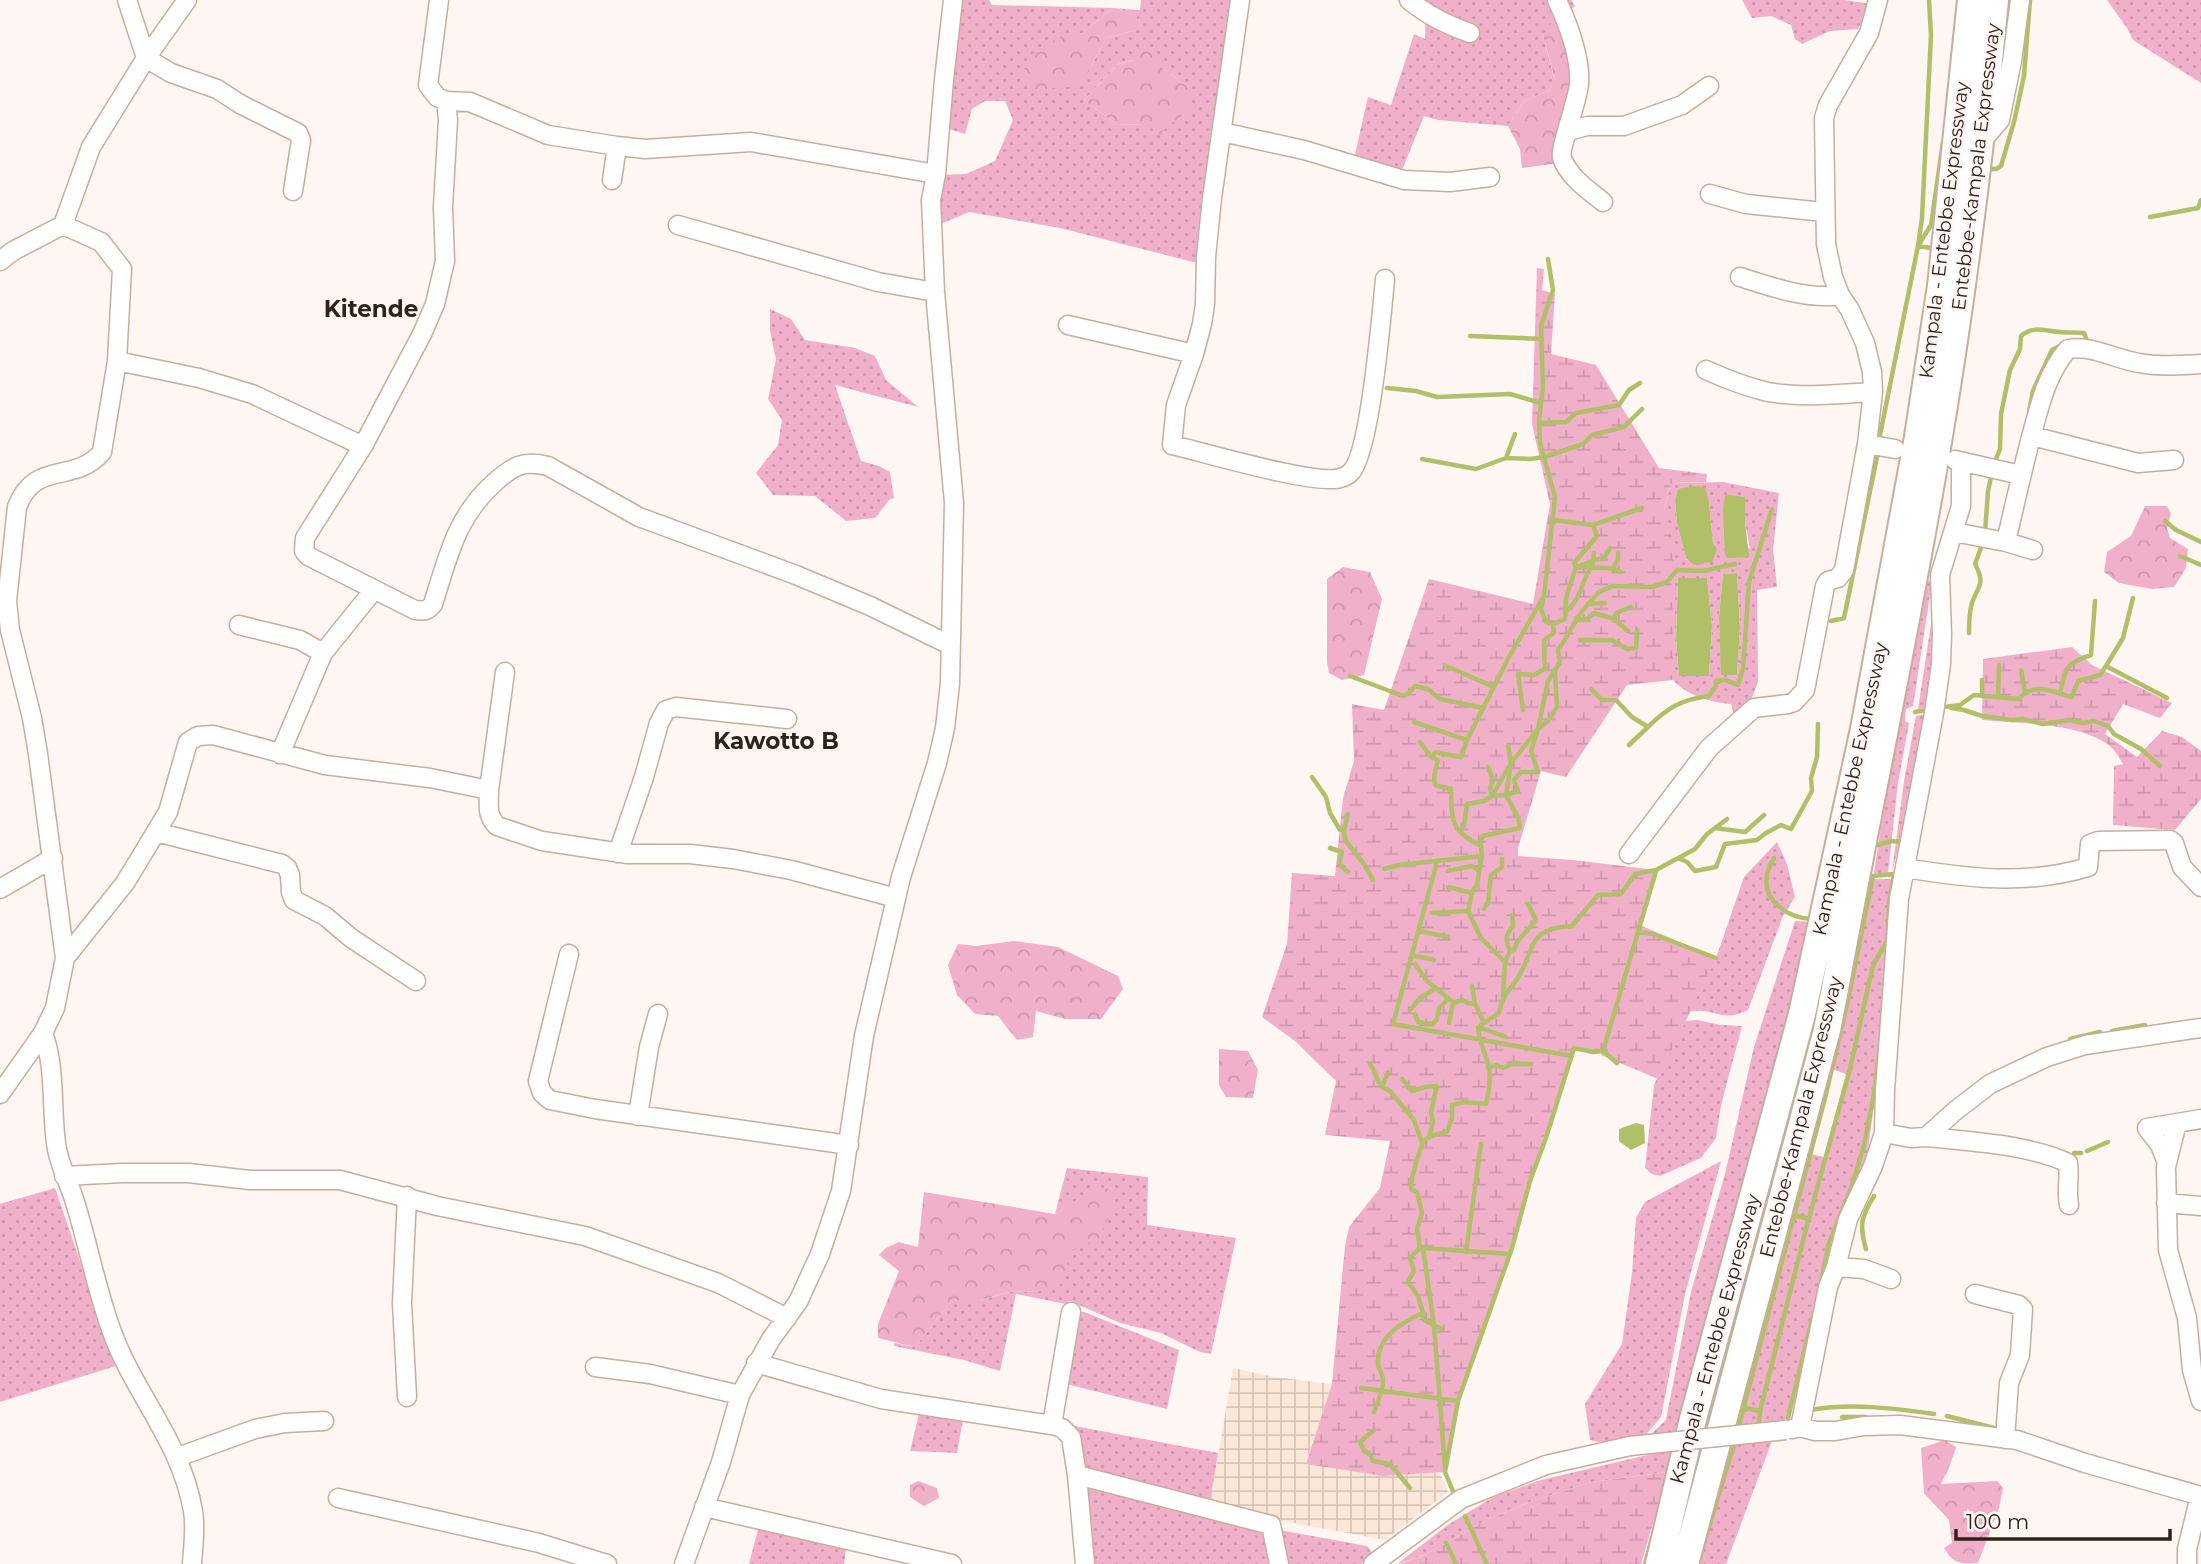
<svg xmlns="http://www.w3.org/2000/svg" width="2201" height="1564" font-family="Montserrat,sans-serif">
  <style>
    .industrial { fill: url(#industrial-grid) }
    .grass { fill: url(#grass-dots); fill-rule: evenodd }
    .forest { fill: url(#forest-crowns) }
    .wetland { fill: url(#wetland-marsh) }
    .water { fill: #b0bf68 }
    .lines { fill: none; stroke-linecap: round; stroke-linejoin: round }
    .stream { stroke: #b0bf68; stroke-width: 4.5 }
    .minor-casing { stroke: #c9ad9b; stroke-width: 21 }
    .highway-casing { stroke: #c9ad9b; stroke-width: 30 }
    .minor { stroke: #fff; stroke-width: 18 }
    .highway { stroke: #fff; stroke-width: 26 }
    .minor-bridge-casing { stroke: #c9ad9b; stroke-width: 21; stroke-linecap: butt }
    .minor-bridge { stroke: #fff; stroke-width: 18 }
    .labels { text-anchor: middle; dominant-baseline: central; stroke-width: 5; stroke-linejoin: round; paint-order: stroke }
    .street-label { font-size: 19px; fill: #2e231c; stroke: #fdf6f3 }
    .quarter-label { font-size: 23px; font-weight: bold; fill: #2e231c; stroke: #fdf6f3 }
  </style>
  <defs>
    <pattern id="industrial-grid" width="8" height="8" patternUnits="userSpaceOnUse" patternTransform="scale(1.75)"><rect width="8" height="8" fill="#fce6d8"/><path d="M0 4h8M4 0v8" fill="none" stroke="#d8c5b9"/></pattern>
    <pattern id="grass-dots" width="8" height="8" patternUnits="userSpaceOnUse" patternTransform="scale(1.75)"><rect width="8" height="8" fill="#f0b0c9"/><path d="M2 2h.1M6 6h.1" fill="none" stroke="#ce97ac" stroke-width="1.8" stroke-linecap="round"/></pattern>
    <pattern id="forest-crowns" width="20" height="18" patternUnits="userSpaceOnUse" patternTransform="scale(1.75)"><rect width="20" height="18" fill="#f0b0c9"/><path d="M2 6a3 3 0 1 1 6 0M12 15a3 3 0 1 1 6 0" fill="none" stroke="#ce97ac"/></pattern>
    <pattern id="wetland-marsh" width="20" height="14" patternUnits="userSpaceOnUse" patternTransform="scale(1.75)"><rect width="20" height="14" fill="#f0b0c9"/><path d="M1 5h8M5 5V1M11 12h8M15 12V8" fill="none" stroke="#ce97ac"/></pattern>
  </defs>
  <rect width="100%" height="100%" fill="#fdf6f3"/>
  <path class="industrial" d="M1233,1368L1274,1377L1332,1384L1306,1463L1440,1473L1448,1492L1385,1540L1272,1519L1210,1503Z"/>
  <path class="grass" d="M961,0H989L992,5L1113,8L1080,35L1088,73L1106,38L1137,30V10H1140L1141,0H1234L1217,128L1202,197L1197,263L1060,228L969,212L934,227L938,175L966,174L995,161L1013,120L1005,101H985L972,109L965,134L942,127L947,84L958,33ZM1134,60L1162,68L1192,90L1145,124L1117,125L1084,100L1118,64Z
    M1426,0H1571L1575,6L1543,35L1555,81L1549,91L1524,101L1508,126L1438,120L1424,116L1400,175L1354,159L1368,97L1391,105L1414,34L1425,39Z
    M1742,0H1845L1871,4L1858,29L1830,31L1802,44L1795,39L1791,25L1771,16L1752,18Z
    M2107,0H2201V83L2133,40L2127,28Z
    M770,309L791,319L805,340L855,348L875,356L886,380L918,407L835,385L861,461L879,466L890,472L894,498L889,500L875,518L846,521L815,496L773,495L756,473L778,445L782,420L768,399L776,359L770,331Z
    M1723,482L1779,493L1773,550L1777,587L1757,590L1758,682L1739,732L1731,704C1709,702 1688,696 1673,680V586L1665,576L1664,510L1671,483ZM1678,489L1709,502L1713,543L1686,558L1677,523L1675,500ZM1745,497V521L1750,549L1725,530L1723,510ZM1737,573L1740,628L1737,674L1722,675L1719,617L1723,574ZM1678,578H1707L1712,626L1709,676H1679L1676,639Z
    M1926,580L1932,582L1913,706L1906,709L1905,721L1909,723L1898,783L1888,873H1874L1899,708Z
    M1937,585L1932,707L1918,709Z
    M1930,713L1916,782L1892,872L1904,781L1916,716Z
    M1777,842L1787,864L1795,897L1783,916L1748,1010C1720,1024 1714,1006 1689,1012L1716,958L1744,877Z
    M1873,879H1893L1888,996L1868,1150L1861,1175L1852,1186L1829,1243L1811,1329L1788,1418L1778,1425L1739,1427L1811,1154L1824,1157L1846,1074L1832,1069Z
    M1795,921L1810,922L1794,998L1681,1433L1649,1436L1666,1420L1691,1292L1725,1174L1754,1047Z
    M1697,1020L1721,1025L1742,1026L1721,1105L1716,1138L1701,1158L1660,1176L1652,1174L1645,1168L1654,1085L1685,1021Z
    M1721,1161L1685,1294L1661,1417L1644,1437L1598,1442L1590,1440L1585,1404L1622,1344L1632,1273L1636,1218L1645,1202Z
    M1067,1168L1148,1177L1147,1225L1236,1238L1211,1354L1200,1352L1161,1333L1120,1323L1070,1301L1066,1304L1016,1294L1000,1371L964,1360L894,1346V1343L915,1347L952,1300H980L1010,1292L1041,1291L1113,1189L1096,1188L1055,1214Z
    M55,1188L116,1366L0,1402V1204Z
    M1078,1312H1084L1179,1350L1167,1409L1062,1383Z
    M920,1410L963,1419L957,1453L910,1451Z
    M1069,1425L1218,1453L1210,1503L1077,1471Z
    M1772,1441L1726,1564H1698L1734,1443Z
    M1673,1449L1668,1472L1591,1482L1522,1505L1485,1521L1424,1555L1397,1564L1449,1524L1495,1496L1541,1480Z
    M1081,1480L1264,1528L1274,1564H1093Z
    M760,1522L847,1542L844,1564H749Z
    M1274,1529L1367,1546L1373,1554L1361,1564H1284Z"/>
  <path class="forest" d="M1113,8L1137,10V30L1106,38L1088,73L1068,87L1037,90L1020,83L1027,59L1064,34L1080,35Z
    M1555,17L1575,35L1581,122L1559,163L1522,168L1520,149L1508,126L1524,101L1549,91L1555,80L1543,35Z
    M1146,50L1157,52L1162,68L1192,90L1190,108L1160,134L1145,124L1117,125L1084,100L1118,64L1134,60Z
    M2145,506H2167L2171,513L2167,528L2170,538L2188,549L2186,568L2174,587L2152,589L2119,583L2104,572L2107,552L2131,536Z
    M1343,567L1370,572L1382,599L1364,675L1342,680L1329,673L1327,662V579Z
    M1014,941L1058,947L1118,976L1123,989L1101,1019H1065L1036,1011L1033,1037L1017,1040L998,1016L975,1014L957,995L948,965L958,944L976,946Z
    M1219,1049L1248,1051L1258,1070L1253,1098L1226,1097L1219,1085Z
    M1096,1187L1113,1189L1111,1212L1099,1239L1069,1252L1065,1283L1041,1291L1010,1292L980,1300H952L915,1347L878,1338V1324L899,1271L879,1255L886,1248L899,1242L918,1247L924,1192L1055,1214Z
    M1945,1440L1956,1447L1949,1468L1941,1484L1997,1481L2003,1488L1999,1508L1978,1563C1961,1564 1953,1564 1944,1548L1952,1543L1949,1520L1924,1493L1921,1448Z
    M918,1481L937,1488L939,1498L924,1506L910,1497V1485Z"/>
  <path class="wetland" d="M1537,268L1544,269L1542,290L1555,294L1551,354L1596,365L1659,468L1707,474L1706,482L1671,483L1664,510L1674,563L1665,576L1673,586V680L1627,685L1566,777L1541,771L1518,848V856L1573,860L1656,870L1640,925L1716,958L1658,1079L1601,1055L1602,1051L1593,1052L1574,1048L1546,1138L1530,1181L1512,1248L1458,1401L1445,1472L1383,1476L1306,1464L1332,1384L1345,1246L1349,1227L1380,1188L1390,1141L1325,1135L1336,1081L1295,1041L1262,1017L1287,944L1292,873L1335,876L1343,798L1354,761L1352,704L1384,710L1429,579L1533,604L1550,504L1532,424Z
    M2072,647L2092,665L2172,703L2160,718L2123,704L2105,734L2137,757L2162,731L2182,737L2201,751V799L2175,830L2113,825L2114,766L2123,764C2119,757 2113,747 2106,743C2073,722 2020,724 1982,720L1983,659Z
    M1668,1472L1641,1564H1399L1424,1555L1485,1521L1522,1505L1591,1482Z"/>
  <path class="water" d="M1693,486L1705,487L1709,502L1713,543L1717,549L1712,562L1694,565L1686,558L1677,523L1675,500L1678,489Z
    M1725,495L1745,497V521L1749,557L1728,558L1725,555L1723,510Z
    M1737,573L1740,628L1737,675H1721L1719,617L1723,574Z
    M1678,578H1707L1712,626L1709,676H1679L1676,639Z
    M1636,1123L1644,1125L1645,1143L1631,1150L1619,1141V1129Z"/>
  <g class="lines">
    <path class="stream" d="M2001,65L2010,0
      M1986,169H1996L2001,166L2014,122L2024,76L2030,0
      M2150,217L2198,208L2201,200
      M1931,248L1918,246L1931,225L1943,142
      M1470,336L1542,339
      M1387,388L1416,391L1437,397L1510,394L1541,403
      M2029,412L2033,391L2052,350L2066,343
      M1539,423L1566,422L1576,413L1619,405L1629,390L1640,383
      M1879,440L1918,246L1922,218L1931,35L1929,0
      M1506,458L1530,459L1544,457L1583,444L1592,435L1624,427L1642,409
      M1422,459L1476,469L1506,458L1515,434
      M1994,464L2000,449L2001,414L2010,370L2020,349L2021,336C2034,325 2045,331 2060,332C2068,333 2076,332 2084,333L2088,343
      M1553,520L1593,525L1642,508
      M2165,521L2176,530L2201,542
      M1985,533L1988,491L1992,473
      M2180,556L2201,565
      M1576,567L1609,568L1621,572
      M1577,567L1594,560L1604,558L1610,548
      M1612,569L1618,560V553
      M1543,600L1541,609L1546,622L1553,624
      M1589,603L1599,592L1613,586L1652,587L1667,582L1677,570L1703,571L1735,564
      M1565,612C1577,603 1579,594 1584,581C1589,568 1593,569 1594,553
      M1576,618L1586,620L1594,613L1614,619L1628,631
      M1614,619L1616,613L1631,607
      M1831,621L1844,618L1877,457
      M1969,633C1969,623 1969,613 1972,603C1978,585 1986,585 1975,564L1982,545
      M1580,640H1612L1627,649L1636,648L1637,630
      M1446,666L1494,687
      M2106,666L2167,698
      M2021,670L2025,692
      M1350,676L1403,696L1408,694L1415,686L1428,689L1440,699L1483,708
      M1982,680V696
      M1591,689L1602,700H1616L1632,717L1648,727L1629,745
      M2060,694C2066,668 2064,664 2091,655L2095,601
      M1998,697L1999,665
      M1944,707L1960,705L1974,695L2019,699C2033,681 2053,692 2072,697L2078,681L2100,675L2106,666L2123,638L2133,598
      M1951,708L1964,710L1982,716L2012,720L2023,719L2043,724L2070,720L2082,723L2094,721L2108,726L2114,734L2141,749L2160,766
      M1523,710L1518,674L1534,675L1546,668C1542,658 1546,650 1544,640L1554,633L1553,624L1565,619L1566,598L1576,567L1574,563L1597,536L1593,525
      M1915,712L1927,710
      M1414,722L1467,740L1461,757L1444,754
      M1648,727C1667,708 1682,699 1709,696L1716,686V681L1725,680L1738,685L1743,669L1749,582L1772,509
      M1467,740L1509,657L1544,596L1555,497L1540,443L1539,419L1543,388L1541,326L1553,290L1548,259
      M1420,742L1431,757L1438,760L1434,777L1435,785L1451,789C1452,821 1450,831 1481,846L1482,856
      M1431,757L1436,752L1444,754L1443,755
      M1312,777L1326,797L1330,813L1340,830H1344
      M1492,796L1511,763L1538,729L1548,681L1560,662L1558,650C1570,634 1574,619 1588,604L1605,603
      M1493,796L1506,795L1518,791L1514,780L1521,772H1538L1531,751L1538,729L1548,721L1557,707L1555,671
      M1348,814L1344,830L1345,840L1364,864L1373,880
      M1464,826L1467,804L1484,801L1492,796L1490,788L1493,780L1488,767
      M1715,828L1745,832L1764,815
      M1878,845L1891,841L1902,842
      M1481,846L1482,836L1520,828L1518,817L1506,795L1511,763L1508,746
      M1330,848L1342,852L1339,864L1348,872
      M1678,858L1687,862L1695,871L1716,867L1725,844L1757,840L1766,833L1781,825L1791,829L1812,791L1811,778L1817,757L1818,724
      M1774,858C1771,863 1768,869 1767,875C1762,901 1789,918 1811,919L1810,923
      M1437,862L1393,1024L1572,1056
      M1384,869L1399,865L1482,856L1477,884L1472,893L1468,911L1481,938L1505,962L1503,996
      M1448,871L1472,866L1479,871
      M1448,887L1472,893
      M1484,909L1488,902L1491,875L1502,867V859
      M1432,913L1468,911
      M1419,931L1448,937
      M1638,932L1656,871
      M1510,951C1505,940 1505,935 1513,926L1512,915
      M1887,952L1889,904L1894,874
      M1412,955L1434,960
      M1505,962L1510,951L1514,950L1517,942L1536,920L1528,904
      M1415,964L1427,981L1454,1003L1463,1000L1467,1003L1475,1004L1484,1023
      M1472,986L1475,1004
      M1410,1010L1420,998L1436,988
      M1415,1014L1418,1022L1433,1024L1437,1019L1439,1008L1448,999
      M1449,1023L1453,1003
      M1478,1027L1506,1037
      M2112,1031L2145,1025
      M2070,1039L2100,1032
      M1603,1051L1617,1063
      M1370,1064C1376,1072 1376,1080 1382,1087
      M1488,1068L1496,1065L1503,1068L1512,1064H1531
      M1388,1072L1382,1087L1390,1091L1414,1120L1422,1143
      M1402,1079L1412,1091L1425,1087L1437,1086L1431,1112L1433,1122L1429,1137
      M2087,1151L2108,1142
      M2074,1153H2081
      M1794,1215L1809,1219
      M1423,1248L1434,1326L1445,1467
      M1423,1248L1510,1254
      M1866,1249C1859,1225 1861,1217 1874,1196
      M1466,1252L1481,1144
      M1820,1286L1829,1243L1852,1186L1864,1145L1874,1094L1880,1045
      M1423,1313L1424,1320L1442,1329
      M1361,1388L1458,1401
      M1745,1408L1760,1411
      M1810,1410C1852,1403 1892,1408 1934,1414
      M1374,1412C1377,1403 1384,1389 1383,1380C1383,1374 1378,1369 1378,1364C1376,1337 1402,1322 1423,1313L1418,1296L1408,1282L1414,1271L1410,1258L1420,1248L1417,1229L1422,1213L1417,1192L1411,1189C1410,1182 1420,1145 1425,1140C1431,1134 1439,1134 1447,1132L1452,1118V1105L1464,1102L1486,1104C1489,1092 1491,1080 1489,1068C1486,1054 1479,1042 1478,1027L1499,1013C1504,992 1507,995 1517,979C1537,948 1525,929 1572,926L1598,895L1621,894L1635,874L1656,870L1695,849L1707,834L1727,819
      M1947,1416L2002,1430
      M1842,1417H1866
      M1788,1418L1813,1315
      M1759,1423L1760,1411L1807,1225L1850,1069L1873,965L1886,943
      M1738,1429L1825,1098L1847,1005L1873,876L1894,874
      M1373,1431L1360,1442L1364,1451L1370,1454L1373,1461L1390,1464L1410,1488
      M1455,1496L1445,1472L1458,1401L1512,1248L1530,1181L1546,1138L1574,1048L1593,1052L1603,1051L1638,932L1653,934L1716,958
      M1465,1516L1487,1564
      M1446,1543L1456,1564
      M1702,1550L1735,1441
      M1645,1564L1652,1538"/>
    <g class="minor-casing">
      <path id="minor" d="M127,0L146,58L171,73L217,89L240,104L298,133L301,140L293,191
        M439,0L428,85L437,97L446,101L448,120L443,207L445,261L435,304L422,334L363,446L305,538L304,551L308,556L415,610C424,611 428,611 433,604C448,557 456,517 494,483C513,466 522,460 548,466L639,517L796,575L870,606L950,645
        M1240,0L1212,198L1206,257L1205,304L1202,324L1194,354L1176,405L1172,445C1203,452 1317,486 1340,478C1344,477 1347,476 1350,473C1370,456 1382,310 1385,279
        M1409,0C1428,16 1447,25 1470,33
        M1557,0C1568,24 1581,57 1579,84C1578,100 1559,149 1562,158C1569,177 1587,189 1603,202
        M446,101L470,102L548,135L617,146L645,149L751,142L936,174
        M1569,131L1587,126H1624L1682,105L1709,86
        M1222,132L1304,150L1404,180L1450,182L1490,177
        M1980,143L2000,120L2012,61L2020,0
        M612,180L617,146
        M1710,194L1746,204L1824,212
        M678,225L878,282L935,292
        M0,261L13,251L63,225
        M1740,277C1772,287 1807,300 1840,295
        M1068,325L1194,354
        M117,361L199,378L252,394L363,446
        M1706,370C1726,379 1746,387 1768,392C1802,398 1839,394 1873,392
        M2032,436L2138,463L2174,460
        M1867,444L1895,449
        M1955,460L2021,475
        M1954,532L2006,542L2033,550
        M2006,542C2014,507 2022,472 2031,437C2040,405 2046,375 2068,349C2093,345 2114,359 2139,363C2159,367 2181,365 2201,364
        M239,625L300,640L323,653
        M280,754L323,653L373,591
        M489,790L505,672
        M156,832L282,864L287,868L290,875L291,892L294,900L325,916L351,938L416,981
        M618,853L644,777L659,723L666,710L676,707L787,719
        M1629,854L1709,748L1754,708L1788,704L1794,702L1805,690L1825,586L1828,581L1838,578L1844,570L1867,444L1873,392L1872,372L1865,343L1850,310L1840,295L1833,277L1826,244L1824,118L1828,105L1869,33L1878,0
        M1905,868C1967,878 2026,886 2088,867L2090,844L2098,841L2170,840L2174,843L2182,867L2201,887
        M0,889L53,858
        M569,954L538,1081L542,1093L550,1100L595,1109L849,1145
        M65,958L125,883L168,812L188,742L198,736L213,735L325,765L430,778L489,790C489,804 486,815 497,826L542,841L628,854H690L733,859L791,870L896,898
        M43,1033C56,1068 51,1107 56,1143C58,1163 68,1180 74,1199C88,1243 96,1289 112,1332C135,1395 181,1441 193,1511C196,1528 193,1547 192,1564
        M0,1094L43,1033L55,1008L65,958L38,754L32,718L10,630L7,601L17,507C35,459 74,485 102,452L117,361L122,269L101,242L63,225L91,147L146,58L187,0
        M638,1116L649,1047L658,1014
        M2177,1123L2166,1167L2168,1250L2187,1318L2192,1370L2201,1401
        M1884,1133L1911,1138L1926,1137L1955,1111L1990,1084L2047,1057L2085,1045L2201,1028
        M1926,1137C1968,1141 2031,1145 2068,1163C2070,1178 2066,1191 2069,1205
        M2167,1163L2160,1145L2147,1128L2201,1119
        M64,1176L123,1173H188L250,1180H340L437,1206L585,1236L718,1283L787,1318
        M2166,1203L2201,1206
        M1836,1267L1864,1269L1891,1279
        M1975,1294L2019,1305L2023,1309L2020,1355L2009,1383L2005,1439
        M756,1363L881,1399L1052,1425L1062,1428L1071,1437L1077,1475L1085,1564
        M595,1367L650,1374L740,1395
        M407,1397L402,1303L407,1196
        M1052,1425L1071,1312
        M1800,1427L1828,1287L1836,1267L1848,1219L1873,1166L1884,1133L1885,1090L1899,899L1934,713L1941,664L1942,634L1940,575L1961,506V462
        M1792,1429L1800,1427L1815,1431H1835L1864,1426L1900,1425L2017,1440L2085,1463L2201,1496
        M178,1457L255,1429L285,1423L324,1421
        M1077,1475L1271,1525L1279,1564
        M338,1498L539,1543L607,1564
        M704,1507L952,1564
        M684,1564L721,1462L740,1395L771,1339L798,1302L820,1254L841,1191L864,1036L901,877L937,763L945,728L950,683L954,503L935,292L931,200L936,174L944,80L953,0
        M1373,1564L1461,1499L1546,1465L1630,1446
        M2187,1564V1549L2200,1496"/>
    </g>
    <g class="highway-casing">
      <path id="highway" d="M1659,1564L1693,1419L1802,1014L1864,729L1918,437L1941,286L1971,0
        M1685,1564L1827,1030L1835,989C1869,804 1908,621 1939,436C1963,292 1981,146 1995,0"/>
    </g>
    <use href="#minor" class="minor"/>
    <use href="#highway" class="highway"/>
    <g class="minor-bridge-casing">
      <path id="minor-bridge" d="M1630,1446L1786,1430"/>
    </g>
    <use href="#minor-bridge" class="minor-bridge"/>
  </g>
  <g class="labels">
    <g class="street-label">
      <text transform="translate(1976 167) rotate(-83)">Entebbe-Kampala Expressway</text>
      <text transform="translate(1944 230) rotate(-83)">Kampala - Entebbe Expressway</text>
      <text transform="translate(1850 789) rotate(-78)">Kampala - Entebbe Expressway</text>
      <text transform="translate(1801 1117) rotate(-76)">Entebbe-Kampala Expressway</text>
      <text transform="translate(1715 1339) rotate(-75)">Kampala - Entebbe Expressway</text>
    </g>
    <g class="quarter-label">
      <text x="371" y="309">Kitende</text>
      <text x="776" y="741">Kawotto B</text>
    </g>
  </g>
  <path d="M1956 1529v10h214v-10" fill="none" stroke="#2e231c" stroke-width="3.5"/>
  <text x="1966" y="1529" font-size="21" fill="#2e231c" stroke="#fdf6f3" stroke-width="5" paint-order="stroke">100 m</text>
</svg>
